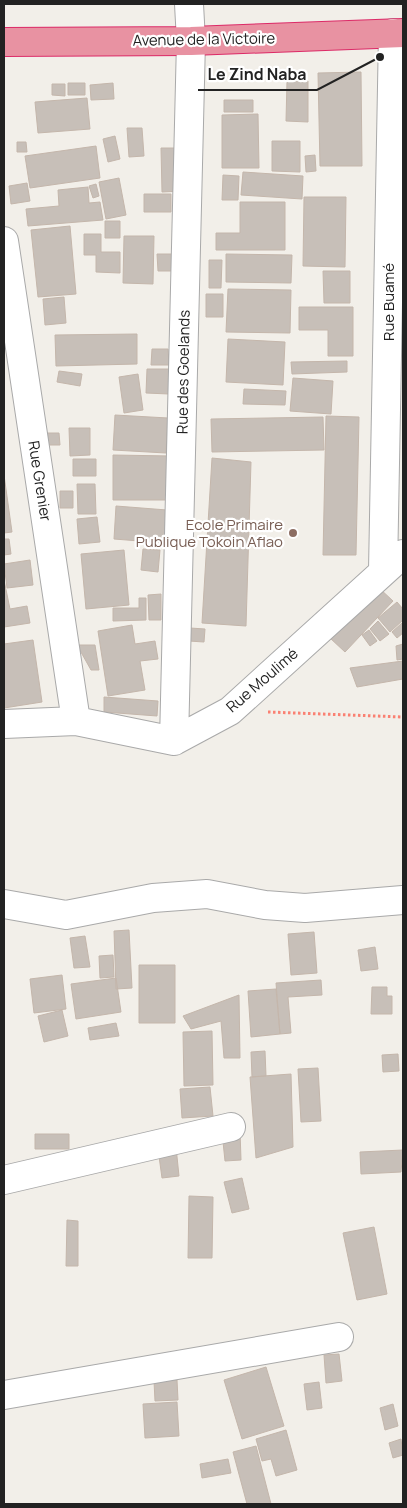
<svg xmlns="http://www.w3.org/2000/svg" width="407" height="1508" font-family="Manrope,sans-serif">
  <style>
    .building { fill: #c7bfb8; stroke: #c4b6ab }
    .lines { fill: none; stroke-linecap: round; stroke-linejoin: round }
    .minor-casing { stroke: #a9a9a9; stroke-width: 30 }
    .highway-casing { stroke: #dc2a67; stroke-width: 30 }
    .path { stroke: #fa8072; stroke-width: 3; stroke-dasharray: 2.5 2.5; stroke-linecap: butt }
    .minor { stroke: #fff; stroke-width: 28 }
    .highway { stroke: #e892a2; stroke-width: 28 }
    .education-dot { fill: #8d6e63; stroke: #fff; stroke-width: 2 }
    .labels { text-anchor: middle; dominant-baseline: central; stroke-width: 4.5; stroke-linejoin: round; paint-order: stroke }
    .street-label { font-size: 15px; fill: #222; stroke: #fff }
    .education-label { font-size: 15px; fill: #785e54; stroke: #fff; text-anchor: end }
    .leader { fill: none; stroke: #222; stroke-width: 2 }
    .callout-dot { fill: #222; stroke: #fff; stroke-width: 2 }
    .callout-label { font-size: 16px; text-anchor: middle; font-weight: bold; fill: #222; stroke: #fff; stroke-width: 4.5; stroke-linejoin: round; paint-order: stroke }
  </style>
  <rect width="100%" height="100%" fill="#f2efe9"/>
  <path class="building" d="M361,72L362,166H320L318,73Z
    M287,81H308V122L286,121Z
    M68,83H85V95H68Z
    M113,83L114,99L91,100L90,85Z
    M52,84H65V96L52,95Z
    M87,98L90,129L38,133L35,102Z
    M224,100H253V112H224Z
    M258,114L259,168H222V115Z
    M127,128H142L144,156L129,157Z
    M115,136L120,159L108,162L103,139Z
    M272,141H300V172L272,171Z
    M17,142H26L27,152H17Z
    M96,146L100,178L30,188L25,156Z
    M161,148H181L182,191L162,192Z
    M315,155L316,171L306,172L305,156Z
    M243,172L303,176L302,199L241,195Z
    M223,175L239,176L238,200H222Z
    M119,178L126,215L106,219L99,182Z
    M27,183L30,201L11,204L9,186Z
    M96,184L99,196L93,198L89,186Z
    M88,187L89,203L100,202L103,220L28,226L26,209L59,206L58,190Z
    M144,194H171V212H144Z
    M304,197H346L345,267L303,266Z
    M240,202H285V250H216V233H240Z
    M105,221H120V238H105Z
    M70,226L76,294L38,297L31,230Z
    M84,234H101V252H120V273L96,272V255H84Z
    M124,236H154L153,284L123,283Z
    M157,254H175V271H158Z
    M226,254L292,255L291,283L226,282Z
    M209,260H222L221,288H209Z
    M323,271H350V303H324Z
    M228,289L291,290L290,333L226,332Z
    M206,294H223V317H206Z
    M64,297L66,323L45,325L43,299Z
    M299,307H353V356H328V330H299Z
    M137,334V364L56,366L55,335Z
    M228,339L285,342L283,385L226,382Z
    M152,349H168L169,365H151Z
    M347,361V372L292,374L291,362Z
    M147,369H169V394L146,393Z
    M59,371L82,374L80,386L57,382Z
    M138,374L143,410L124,413L119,377Z
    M293,378L333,381L331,414L290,411Z
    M244,389L286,391L285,405L243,404Z
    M115,415L168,418L166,453L113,450Z
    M326,416L359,417L356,555H323Z
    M323,417L324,450L212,452L211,419Z
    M69,428H90V455L70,456Z
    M46,433H59L60,445H47Z
    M113,455L171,456V500H113Z
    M212,458L251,462L246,626L202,623Z
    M73,459H96V476H73Z
    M4,475L12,532L4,533Z
    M77,484H95L96,514H78Z
    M60,491H73V508H60Z
    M116,506L167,510L165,543L114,539Z
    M97,517L100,542L79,544L77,519Z
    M4,539H9L11,554L4,555Z
    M143,549L160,550L158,572L141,570Z
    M124,550L129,605L86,609L81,554Z
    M30,560L33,585L7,588L4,564Z
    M4,580L10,609L27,606L30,623L4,627Z
    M378,587L393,601L345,652L330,638Z
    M161,594V620H149L148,595Z
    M139,598H146V620L113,621V608H139Z
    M397,602L403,609V620L390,632L378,618Z
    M378,621L389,634L380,641L370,629Z
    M403,622V633L397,638L392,632Z
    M132,625L135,644L155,641L158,659L140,661L145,690L108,696L98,631Z
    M190,628L205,629L204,642L189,641Z
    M369,630L377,641L370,646L362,635Z
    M33,640L42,702L4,708V644Z
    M403,644V659L397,660L396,646Z
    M77,645H95L99,670H91Z
    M403,661V679L357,687L350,668Z
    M104,697L158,701L157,716L104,712Z
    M129,930L132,988L116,989L114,931Z
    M314,932L317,973L291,975L288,934Z
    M85,936L90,967L74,968L70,938Z
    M375,947L378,969L361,971L358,950Z
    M113,955L114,977L100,978L99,956Z
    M139,965H175V1023H139Z
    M62,975L66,1009L34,1013L30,979Z
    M116,978L121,1012L76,1019L71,984Z
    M321,980L322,995L288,997L291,1033L280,1034L276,983Z
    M372,987H387V996H392V1014H371Z
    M276,989L280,1034L251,1037L248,991Z
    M239,995L240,1058H224L221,1021L191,1029L183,1016Z
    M62,1010L68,1036L44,1042L38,1016Z
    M116,1023L119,1036L90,1040L88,1028Z
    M212,1031L213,1085L184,1086L183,1032Z
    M265,1051L266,1076L252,1077L251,1052Z
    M398,1054L399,1071L383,1072L382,1055Z
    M318,1068L321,1121L301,1122L298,1069Z
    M291,1074L293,1147L256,1158L250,1077Z
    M210,1087L213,1116L182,1118L180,1089Z
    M240,1131L241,1160L225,1161L222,1132Z
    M35,1134H69V1149H35Z
    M176,1147L179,1176L162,1178L158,1149Z
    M403,1150L401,1172L361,1174L360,1152Z
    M242,1178L249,1209L232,1213L224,1182Z
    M189,1196L213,1197L212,1258H188Z
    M67,1220L78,1221V1266H66Z
    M374,1227L387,1294L357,1300L343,1233Z
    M339,1354L342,1381L326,1383L324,1355Z
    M266,1367L284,1426L242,1439L224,1380Z
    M177,1380L178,1400L155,1401L154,1381Z
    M319,1382L322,1408L307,1410L304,1384Z
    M177,1402L179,1436L145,1438L143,1404Z
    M393,1404L398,1426L385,1430L380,1408Z
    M286,1430L297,1470L276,1476L271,1459L262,1461L256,1439Z
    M401,1439L403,1455L393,1458L389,1443Z
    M256,1446L271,1504H247L233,1452Z
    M228,1459L231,1473L202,1478L200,1464Z"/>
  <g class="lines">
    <g class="minor-casing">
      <path id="minor" d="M4,241L76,721
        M383,571L393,33
        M4,724L76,721L174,741L230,711L403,554
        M174,741L191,41L189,4
        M4,904L66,915L153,898L207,894L265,905L305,908L403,900
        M4,1180L231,1127
        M4,1395L339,1337"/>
    </g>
    <g class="highway-casing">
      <path id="highway" d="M4,42L191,41L403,33"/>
    </g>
    <path class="path" d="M268,712L403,717"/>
    <use href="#minor" class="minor"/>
    <use href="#highway" class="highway"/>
  </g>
  <circle class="education-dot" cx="293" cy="533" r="5"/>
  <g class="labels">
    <g class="street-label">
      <text transform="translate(204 39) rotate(-1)">Avenue de la Victoire</text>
      <text transform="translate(388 302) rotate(-90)">Rue Buamé</text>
      <text transform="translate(183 372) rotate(-89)">Rue des Goelands</text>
      <text transform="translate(40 481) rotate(81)">Rue Grenier</text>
      <text transform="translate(262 680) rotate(-41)">Rue Moulimé</text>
    </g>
    <g class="education-label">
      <text x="283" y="524">Ecole Primaire<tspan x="283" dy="17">Publique Tokoin Aflao</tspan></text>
    </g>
  </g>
  <path class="leader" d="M380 57L317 90H198"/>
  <circle class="callout-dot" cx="380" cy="57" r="5"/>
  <g class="callout-label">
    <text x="257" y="80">Le Zind Naba</text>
  </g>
  <rect width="407" height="1508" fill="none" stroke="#222222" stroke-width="10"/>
</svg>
